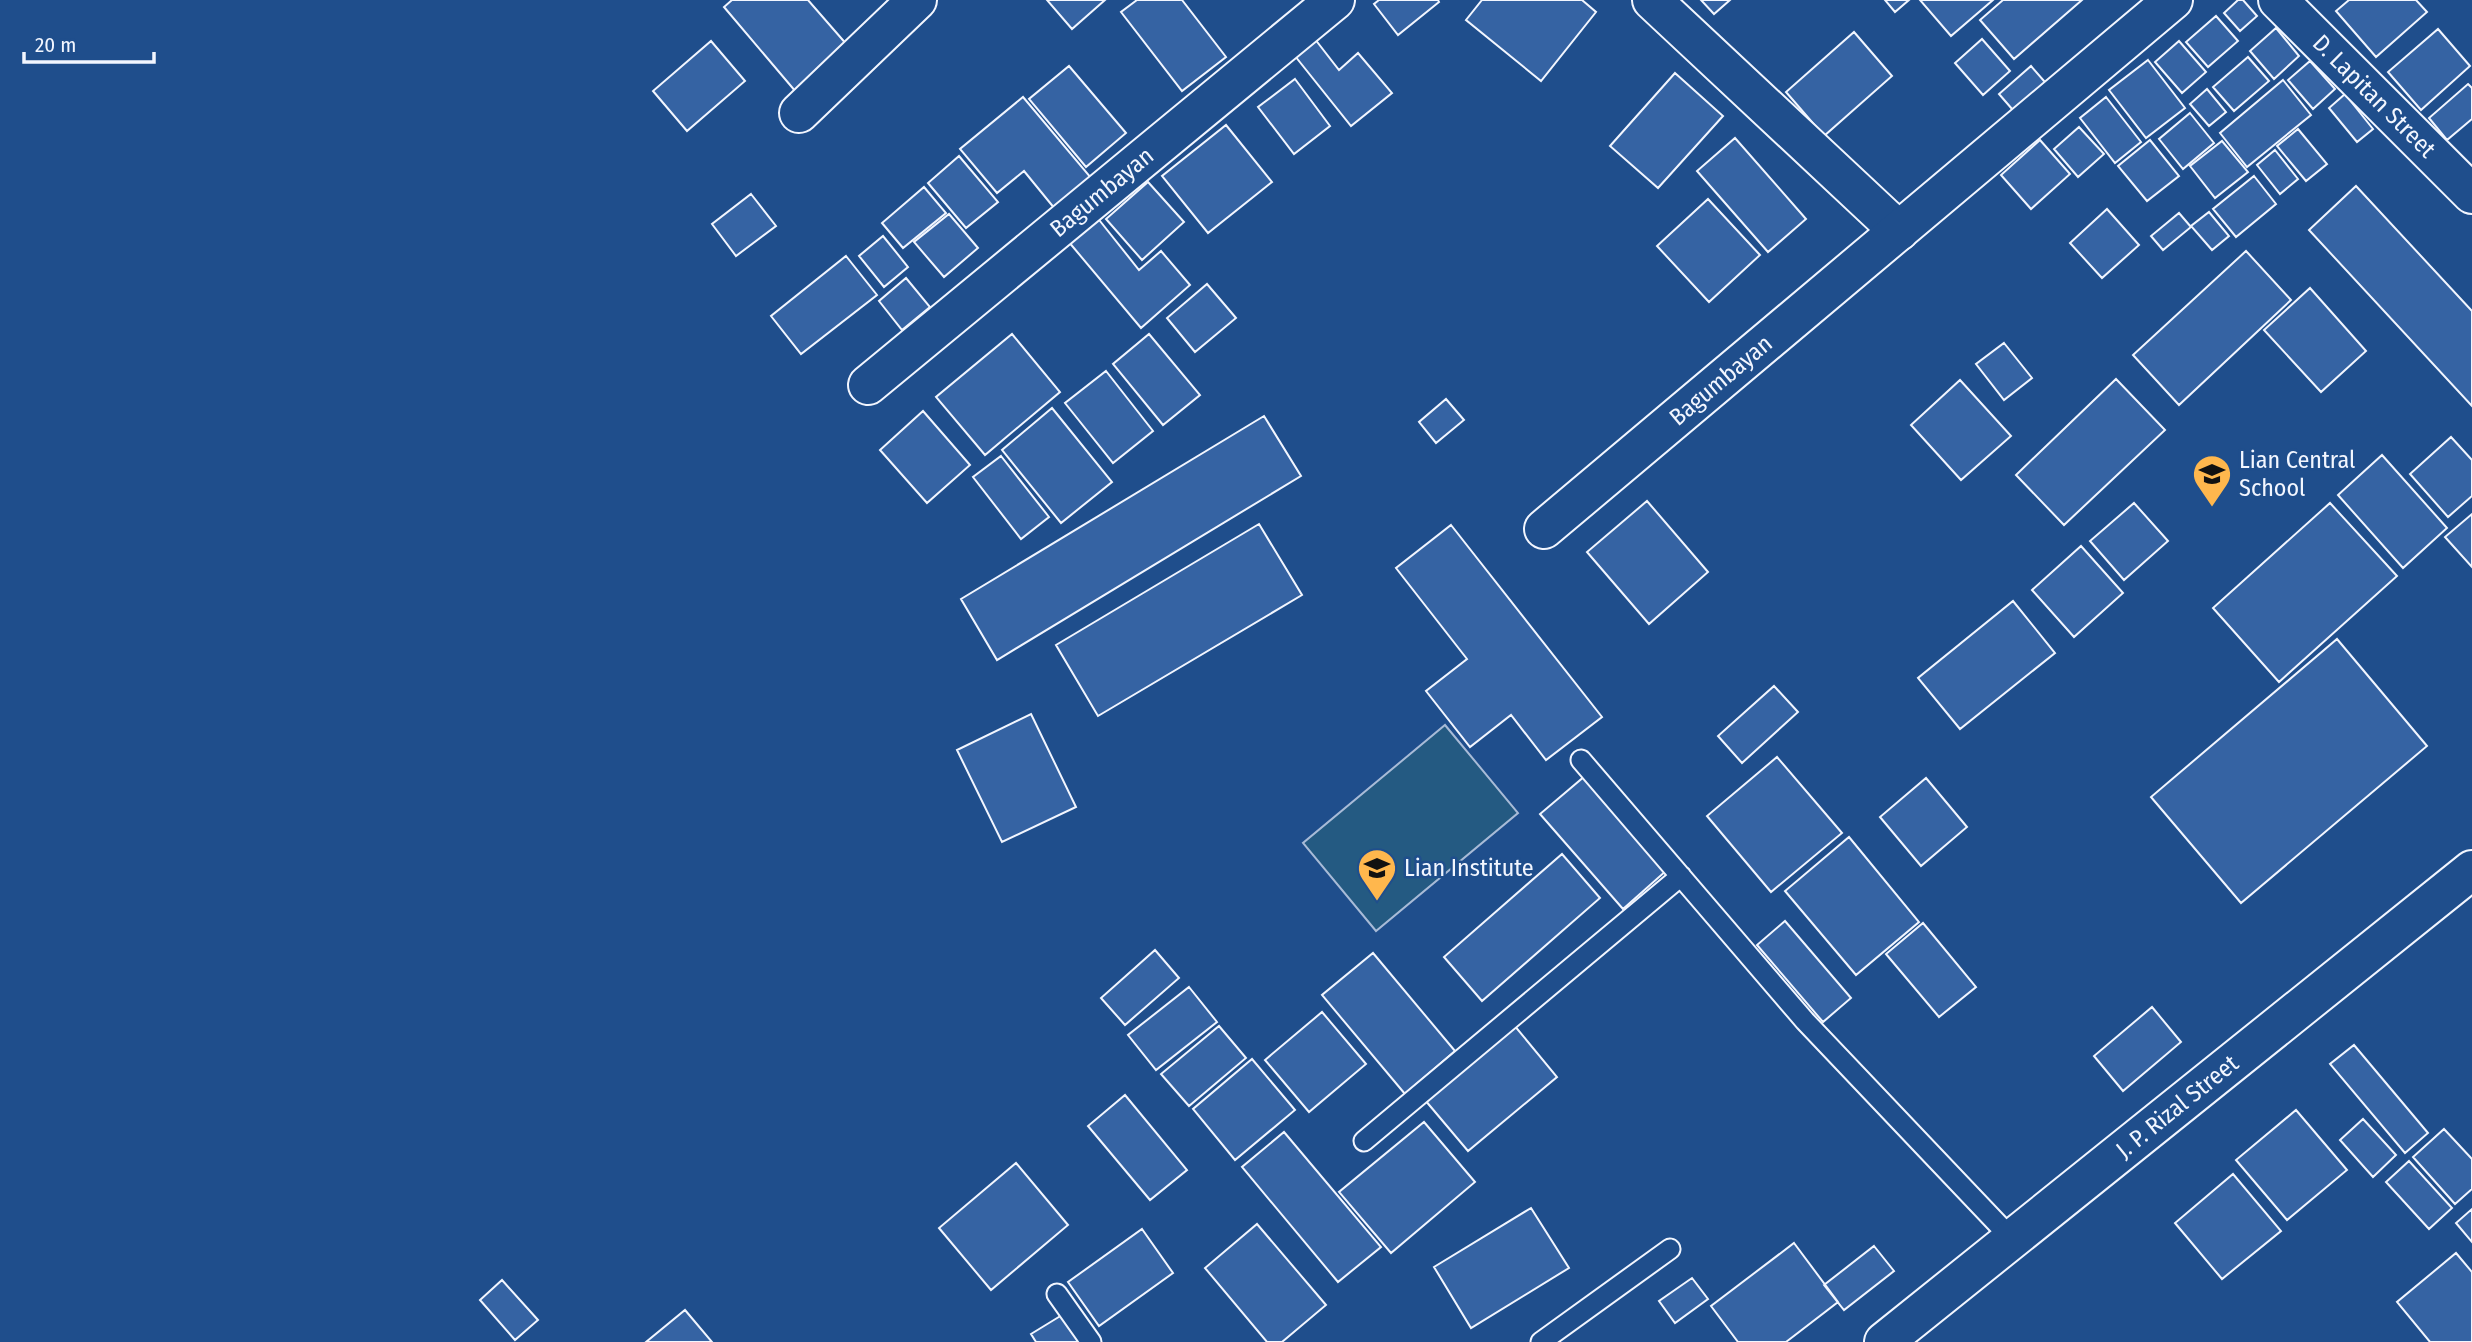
<svg xmlns="http://www.w3.org/2000/svg" width="2472" height="1342" font-family="'Fira Sans Condensed',sans-serif">
  <style>
    .green { fill: #245a82; stroke: #a8bbd7; stroke-width: 2 }
    .building { fill: #3563a3; stroke: #f2f6ff; stroke-width: 2 }
    .lines { fill: none; stroke-linecap: round; stroke-linejoin: round }
    .service-casing { stroke: #f2f6ff; stroke-width: 23 }
    .minor-casing { stroke: #f2f6ff; stroke-width: 42 }
    .primary-casing { stroke: #f2f6ff; stroke-width: 42 }
    .service { stroke: #1f4e8c; stroke-width: 19 }
    .minor { stroke: #1f4e8c; stroke-width: 38 }
    .primary { stroke: #1f4e8c; stroke-width: 38 }
    .labels { text-anchor: middle; dominant-baseline: central; stroke-width: 5; stroke-linejoin: round; paint-order: stroke }
    .street-label { font-size: 24px; fill: #f2f6ff; stroke: #1f4e8c }
    .poi-label { font-size: 24px; fill: #f2f6ff; stroke: #1f4e8c; text-anchor: start }
  </style>
  <rect width="100%" height="100%" fill="#1f4e8c"/>
  <path class="green" d="M1445,725L1518,813L1376,931L1303,843Z"/>
  <path class="building" d="M732,0H808L848,46L796,92L724,7Z
    M1047,0H1105L1072,29Z
    M1137,0H1182L1226,57L1182,91L1121,12Z
    M1379,0H1438L1439,2L1398,35L1374,4Z
    M1482,0H1582L1596,12L1541,81L1466,20Z
    M1701,0H1730L1714,14Z
    M1885,0H1909L1895,12Z
    M1920,0H1993L1951,36Z
    M2003,0H2082L2014,59L1980,20Z
    M2238,0H2243L2257,16L2240,31L2224,13Z
    M2349,0H2416L2427,12L2376,57L2336,11Z
    M2216,16L2238,41L2208,67L2186,42Z
    M2276,28L2299,56L2274,79L2250,51Z
    M2438,29L2470,66L2421,110L2388,72Z
    M1854,32L1892,76L1824,136L1786,92Z
    M1311,34L1339,70L1358,53L1392,93L1351,126L1291,51Z
    M1982,39L2010,71L1983,95L1955,63Z
    M711,41L745,81L687,131L653,91Z
    M2179,41L2206,72L2182,93L2155,62Z
    M2248,57L2269,81L2234,111L2213,87Z
    M2148,60L2185,108L2146,138L2109,90Z
    M2310,61L2335,89L2313,109L2288,80Z
    M1069,66L1126,133L1086,167L1029,99Z
    M2031,66L2051,89L2019,117L1999,94Z
    M1675,73L1723,116L1658,188L1610,146Z
    M1295,79L1330,126L1294,154L1258,107Z
    M2283,80L2311,115L2247,167L2220,133Z
    M2468,84L2472,88V119L2447,140L2429,118Z
    M2207,89L2226,112L2209,126L2190,104Z
    M2345,94L2373,129L2357,142L2329,108Z
    M1023,97L1092,179L1055,209L1024,171L997,193L960,149Z
    M2106,97L2141,142L2115,163L2080,118Z
    M2190,113L2214,143L2183,169L2159,139Z
    M1226,125L1272,182L1208,233L1162,176Z
    M2079,127L2104,154L2078,177L2054,149Z
    M2298,129L2327,164L2306,181L2277,146Z
    M1735,138L1806,219L1768,252L1697,171Z
    M2040,140L2070,174L2031,209L2001,175Z
    M2150,140L2179,176L2147,201L2118,166Z
    M2222,141L2248,172L2215,198L2190,166Z
    M2275,150L2298,179L2280,194L2257,165Z
    M959,156L998,202L966,228L928,183Z
    M2254,176L2276,204L2236,237L2213,209Z
    M1148,182L1184,222L1142,260L1106,219Z
    M2356,186L2472,311V406L2309,230Z
    M924,187L946,213L903,248L882,223Z
    M751,194L776,226L736,256L712,224Z
    M1708,199L1760,255L1709,302L1657,246Z
    M2107,209L2139,245L2102,278L2070,243Z
    M2209,212L2229,236L2212,250L2191,226Z
    M2179,213L2191,227L2163,250L2151,236Z
    M949,214L978,248L944,277L914,242Z
    M1096,216L1139,270L1161,251L1190,285L1141,328L1068,241Z
    M883,236L908,267L884,287L859,256Z
    M2246,251L2291,300L2179,405L2133,355Z
    M846,256L877,295L801,354L771,316Z
    M906,278L930,307L902,330L879,301Z
    M1207,284L1236,318L1195,352L1167,318Z
    M2310,288L2366,351L2321,392L2264,330Z
    M1012,334L1060,392L985,455L936,397Z
    M1149,334L1200,395L1163,425L1113,364Z
    M2004,343L2032,378L2004,400L1976,364Z
    M1106,371L1153,431L1113,463L1065,403Z
    M2116,379L2165,430L2064,525L2016,475Z
    M1960,380L2011,436L1961,480L1911,425Z
    M1446,399L1464,420L1436,443L1419,422Z
    M1052,408L1112,482L1061,523L1002,450Z
    M923,411L970,465L927,503L880,450Z
    M1264,416L1301,476L997,660L961,599Z
    M2451,437L2472,460V496L2448,517L2410,474Z
    M2382,455L2447,528L2403,568L2338,495Z
    M1001,456L1049,517L1021,539L973,477Z
    M1647,501L1708,572L1649,624L1587,552Z
    M2134,503L2168,541L2124,580L2090,541Z
    M2330,503L2397,576L2279,682L2213,608Z
    M2472,514V567L2445,537Z
    M1259,524L1302,595L1098,716L1056,645Z
    M1451,525L1602,717L1546,760L1511,715L1470,747L1426,691L1467,659L1396,568Z
    M2081,546L2123,593L2074,637L2032,590Z
    M2013,601L2055,653L1960,729L1918,678Z
    M2337,639L2427,746L2241,903L2151,797Z
    M1774,686L1798,712L1742,763L1718,736Z
    M1031,714L1076,807L1002,842L957,750Z
    M1777,757L1842,833L1771,892L1707,816Z
    M1585,776L1667,870L1623,909L1540,814Z
    M1926,778L1967,827L1921,866L1880,817Z
    M1849,837L1919,922L1856,975L1785,891Z
    M1562,854L1600,898L1482,1001L1444,957Z
    M1785,921L1851,998L1823,1022L1757,945Z
    M1923,923L1976,987L1939,1017L1886,954Z
    M1155,950L1179,978L1125,1025L1101,998Z
    M1373,953L1455,1051L1405,1094L1322,995Z
    M1189,987L1217,1022L1156,1070L1128,1035Z
    M2152,1007L2181,1042L2123,1091L2094,1056Z
    M1322,1012L1366,1064L1309,1112L1265,1060Z
    M1514,1025L1557,1077L1468,1151L1425,1100Z
    M1219,1026L1246,1058L1189,1106L1161,1074Z
    M2354,1045L2428,1133L2405,1153L2330,1064Z
    M1252,1059L1295,1110L1235,1160L1193,1109Z
    M1125,1095L1187,1170L1150,1200L1088,1126Z
    M2296,1110L2347,1170L2287,1220L2236,1160Z
    M2363,1119L2396,1155L2373,1177L2340,1140Z
    M1424,1122L1475,1182L1391,1253L1339,1192Z
    M2444,1129L2472,1159V1189L2455,1204L2413,1157Z
    M1284,1132L1381,1247L1338,1282L1242,1167Z
    M2409,1161L2452,1208L2429,1229L2386,1182Z
    M1016,1163L1068,1225L991,1290L939,1228Z
    M2233,1174L2281,1231L2222,1279L2175,1223Z
    M1531,1208L1569,1268L1471,1328L1434,1267Z
    M2472,1209V1242L2456,1223Z
    M1257,1224L1326,1305L1282,1342H1267L1205,1268Z
    M1142,1229L1173,1273L1099,1326L1068,1282Z
    M1794,1243L1838,1302L1786,1342H1738L1711,1306Z
    M1874,1246L1894,1271L1844,1310L1824,1285Z
    M2456,1253L2472,1272V1342H2430L2397,1302Z
    M1692,1278L1708,1299L1675,1323L1659,1301Z
    M502,1280L538,1320L515,1340L480,1300Z
    M685,1310L712,1342H646Z
    M1062,1315L1079,1342H1036L1031,1334Z"/>
  <g class="lines">
    <g class="service-casing">
      <path id="service" d="M1581,760L1805,1021L2013,1240
        M1364,1141L1681,876
        M1057,1294L1091,1342
        M1541,1342L1670,1249"/>
    </g>
    <g class="minor-casing">
      <g id="minor">
        <path d="M1652,0L1899,231"/>
        <path id="s1" d="M2278,0L2472,194"/>
        <path d="M799,113L917,0"/>
        <path id="s2" d="M868,385L1335,0"/>
        <path id="s3" d="M1544,529L2173,0"/>
      </g>
    </g>
    <g class="primary-casing">
      <g id="primary">
        <path id="s4" d="M1884,1342L2472,870"/>
      </g>
    </g>
    <use href="#service" class="service"/>
    <use href="#minor" class="minor"/>
    <use href="#primary" class="primary"/>
  </g>
  <defs>
    <g id="school-pin" transform="scale(2.0125)"><path d="M0 17L-7.5 6A9.5 9.5 0 1 1 7.5 6Z" fill="#ffb74d" stroke="#1f4e8c"/><path d="M0-5L7-2L0 1L-7-2ZM-4 1L0 2.5L4 1V4Q0 6-4 4Z" fill="#111"/></g>
  </defs>
  <g fill-rule="evenodd">
    <use href="#school-pin" x="2212" y="474"/>
    <use href="#school-pin" x="1377" y="868"/>
  </g>
  <g class="labels">
    <g class="street-label">
      <text stroke="none"><textPath href="#s1" startOffset="136">D. Lapitan Street</textPath></text>
      <text stroke="none"><textPath href="#s2" startOffset="303">Bagumbayan</textPath></text>
      <text stroke="none"><textPath href="#s3" startOffset="231">Bagumbayan</textPath></text>
      <text stroke="none"><textPath href="#s4" startOffset="376">J. P. Rizal Street</textPath></text>
    </g>
    <g class="poi-label">
      <text x="2239" y="460">Lian Central<tspan x="2239" dy="28">School</tspan></text>
      <text x="1404" y="868">Lian Institute</text>
    </g>
  </g>
  <path d="M24 52v10h130v-10" fill="none" stroke="#f2f6ff" stroke-width="3.5"/>
  <text x="35" y="52" font-size="21" fill="#f2f6ff" stroke="#1f4e8c" stroke-width="5" paint-order="stroke">20 m</text>
</svg>
